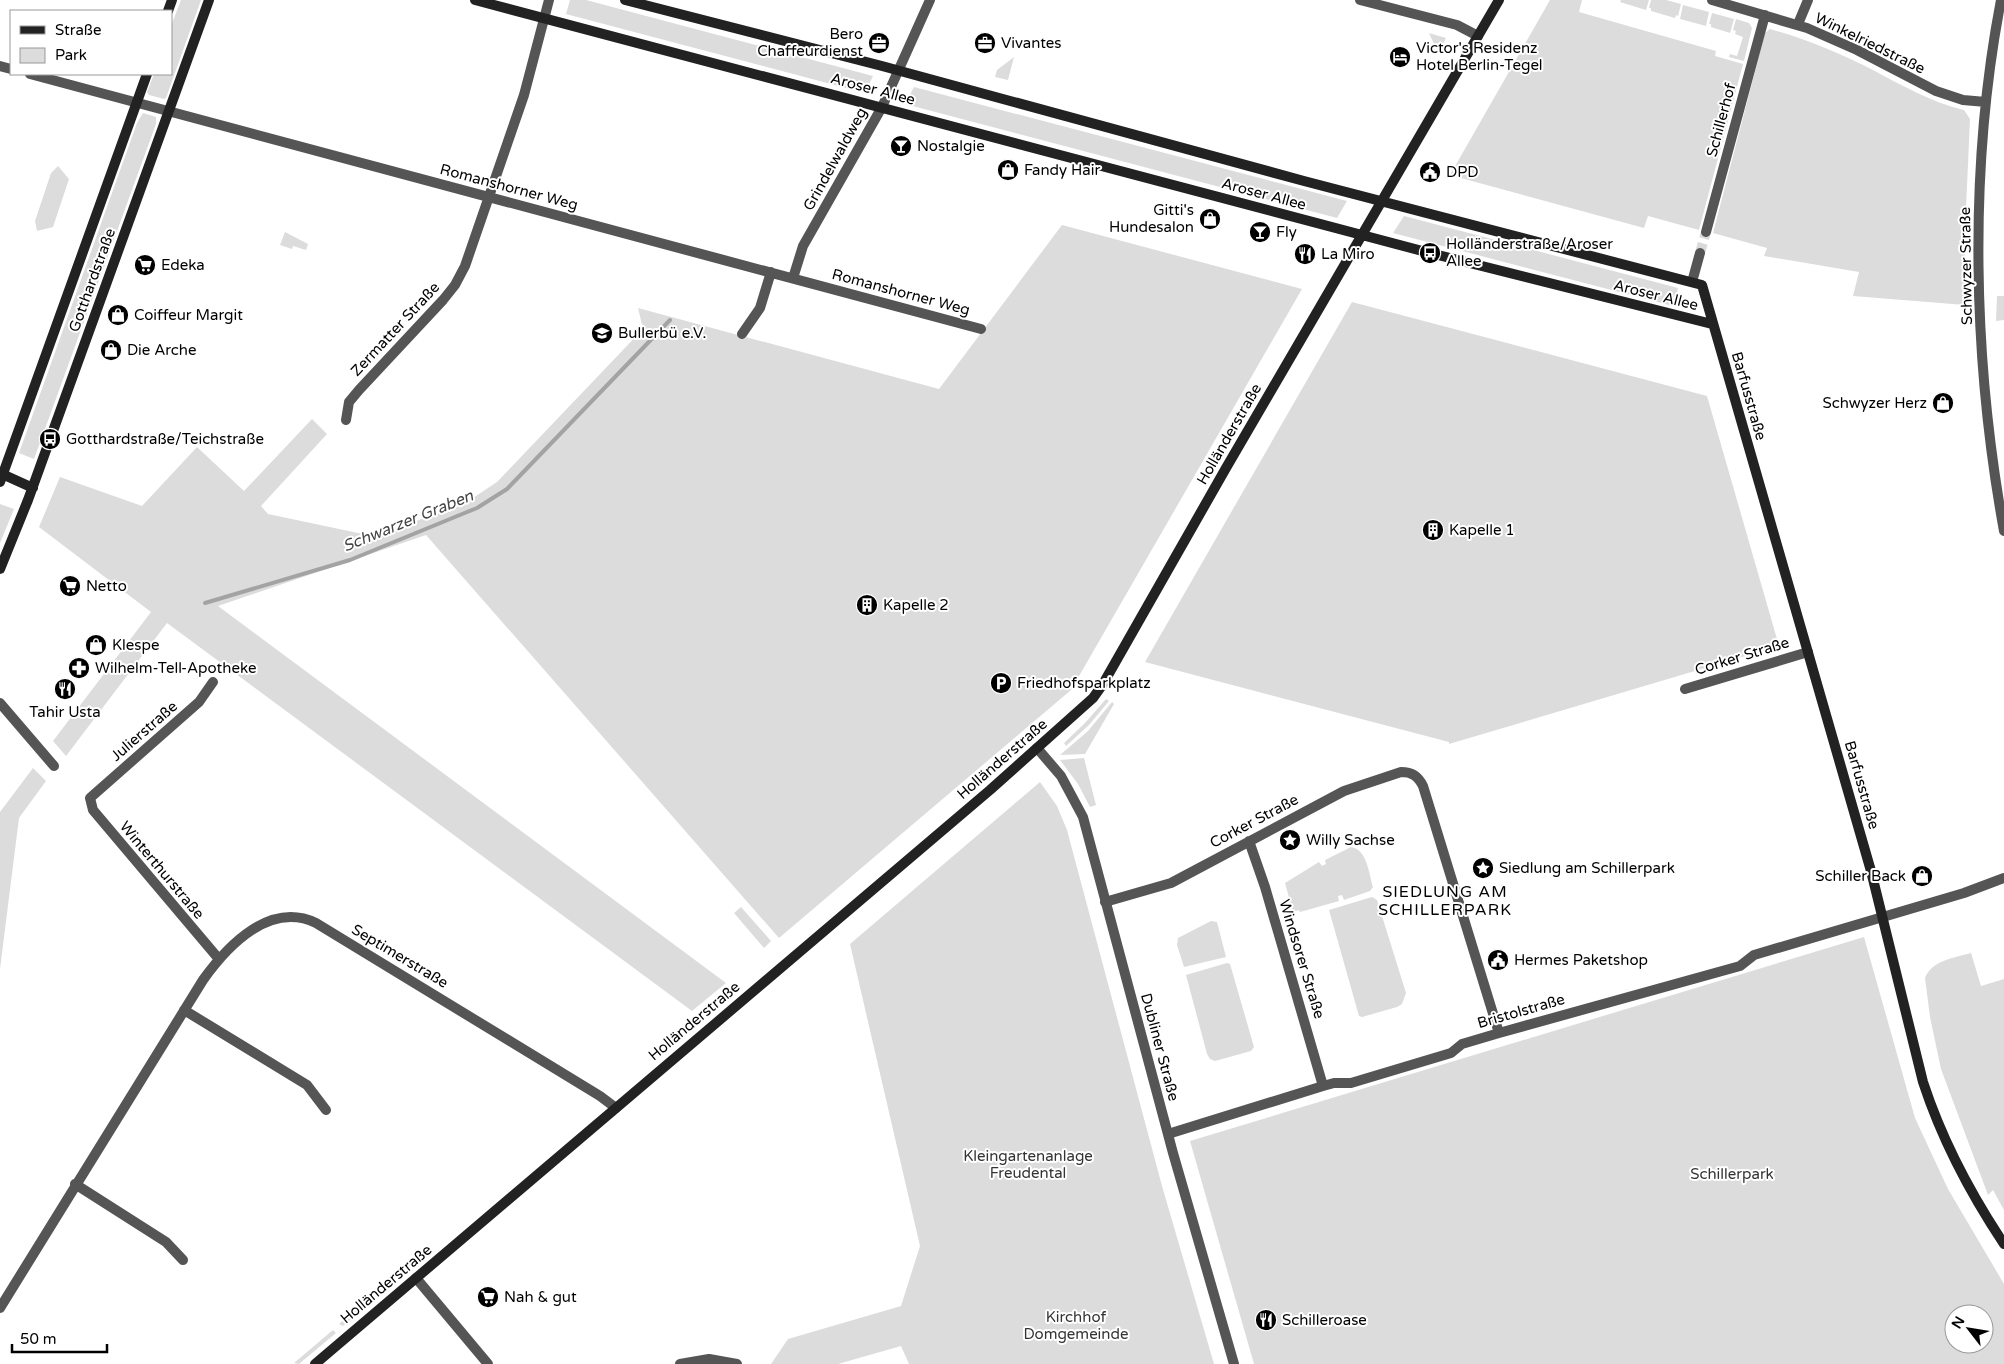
<svg xmlns="http://www.w3.org/2000/svg" width="2004" height="1364" font-family="'Varela Round',sans-serif">
  <style>
    .green { fill: #dcdcdc; fill-rule: evenodd }
    .lines { fill: none; stroke-linecap: round; stroke-linejoin: round }
    .stream { stroke: #a3a3a3; stroke-width: 4 }
    .street-tunnel { stroke: #d9d9d9; stroke-width: 10; stroke-dasharray: 10 5; stroke-linecap: butt }
    .street { stroke: #555; stroke-width: 10 }
    .secondary { stroke: #222; stroke-width: 10 }
    .labels { text-anchor: middle; dominant-baseline: central; stroke-width: 4; stroke-linejoin: round; paint-order: stroke }
    .poi-label { font-size: 15px; fill: #000; stroke: #fff; text-anchor: start }
    .street-label { font-size: 15px; fill: #000; stroke: #fff }
    .park-label { font-size: 15px; fill: #333; stroke: #fff }
    .water-label { font-size: 16px; font-style: italic; fill: #444; stroke: #fff }
    .neighbourhood-label { font-size: 16px; letter-spacing: 1px; fill: #000; stroke: #fff }
  </style>
  <rect width="100%" height="100%" fill="#fff"/>
  <path class="green" d="M181,0H201L166,98L164,99L149,95L147,92L154,74H171V26Z
    M570,0H586L873,76L865,93L566,14Z
    M1550,0H1582L1579,12L1716,51L1715,56L1743,64L1699,230L1648,216L1644,228L1450,175Z
    M1621,0H1649L1646,10L1620,2Z
    M1651,0H1666L1681,4L1678,16L1676,15L1675,18L1651,11V8H1649Z
    M1683,5L1709,12L1706,26L1680,19Z
    M1712,13L1734,19L1730,33L1711,27V24H1709Z
    M1736,19L1749,23L1752,28L1744,61L1729,57L1730,54L1737,56L1743,37L1735,34L1736,31L1733,30Z
    M1770,29C1806,39 1840,53 1873,70C1903,86 1931,102 1964,110L1970,119L1965,231V305L1853,296L1859,272L1764,256L1767,248L1713,233L1765,33Z
    M1429,33L1446,38L1438,53Z
    M1014,57L1008,80L995,77L997,70Z
    M914,87L1347,201L1337,218L905,104Z
    M143,113L156,117V124L34,459L19,453L137,123Z
    M58,166L69,179L53,227L37,231L35,221L51,173Z
    M1404,216L1678,288L1673,306L1393,233Z
    M1062,225L1302,289L1071,690L779,938L426,535L218,606L726,983L692,1011L167,623L66,756L53,741L151,612L39,527L60,477L142,506L197,447L244,491L312,419L327,434L261,506L268,514L377,537L473,498L497,482L643,329L638,308L939,389Z
    M285,232L308,244L306,250L293,246L292,249L280,245Z
    M1997,296H2004V320L1996,321Z
    M1352,302L1707,396L1779,646L1449,744V742L1145,662Z
    M0,504L14,509L0,543Z
    M1106,699L1109,701L1089,725L1066,746L1064,743L1085,723Z
    M1112,702L1114,704L1085,754L1060,755L1088,731Z
    M1084,758L1096,805L1090,807L1078,784L1060,760Z
    M33,768L46,781L19,818L0,969V812Z
    M1040,782L1057,806L1067,830L1162,1186L1214,1364H909L901,1346L838,1364H771L788,1339L901,1306L920,1246L850,944Z
    M1351,847C1367,849 1369,874 1373,887L1370,891L1344,900L1342,895L1338,896L1339,901L1300,912L1299,910L1293,912L1285,883L1319,862L1322,866L1326,864L1325,860Z
    M1372,897L1377,900L1406,993L1402,1004L1397,1007L1362,1017L1359,1016L1329,910Z
    M741,907L771,941L764,948L734,913Z
    M1211,921L1217,922L1226,957L1184,967L1177,945L1178,938Z
    M1864,937L1915,1118L1948,1189L2004,1284V1364H1254L1190,1141ZM1954,1314H1984V1344H1954Z
    M1971,953L1981,986L2004,979V1210L1993,1190L1988,1195L1941,1069L1930,1017L1925,978C1932,960 1954,958 1971,953Z
    M1227,963L1230,964L1254,1047L1251,1051L1215,1061L1210,1059L1207,1054L1186,975Z
    M372,1296L375,1299L343,1326L339,1324Z
    M333,1330L336,1333L299,1364L294,1363Z"/>
  <g class="lines">
    <path class="stream" d="M205,603L350,560L477,508L507,489L670,320"/>
    <path class="street-tunnel" d="M1700,253L1706,232"/>
    <path class="street" d="M1360,0L1457,25L1478,36
      M1712,0L1807,28L1857,50L1936,91L1963,100L1986,102
      M2001,0C1968,171 1973,361 2004,531
      M1798,24L1808,0
      M0,66L11,69
      M30,74L981,329
      M1706,232L1765,15
      M793,278L803,246L882,107L930,0
      M1692,282L1700,253
      M742,334L760,308L771,272
      M346,420L349,402L359,390L443,300L455,285L465,266L524,95L549,0
      M213,682L199,702L90,798L93,810L218,958
      M1685,689L1808,652
      M0,703L54,766
      M1037,748L1061,776L1083,817L1173,1153L1234,1364
      M1249,841L1265,887L1323,1086
      M1105,902L1171,883L1344,791L1401,772C1412,772 1418,776 1423,786L1499,1033
      M184,1010L307,1085L326,1110
      M1168,1134L1323,1086L1334,1083H1351L1451,1053L1462,1044L1499,1033L1740,966L1754,955L1964,893L2004,878
      M75,1184L166,1242L183,1260
      M416,1278L488,1364
      M0,1308L203,980C228,945 270,901 316,923L600,1096L616,1108
      M680,1364L709,1359L737,1364"/>
    <path class="secondary" d="M475,0L1430,253L1712,324
      M625,0L882,66L1304,181L1702,285L1871,871L1923,1082C1942,1140 1970,1193 2004,1244
      M168,11L172,0
      M0,473L33,488
      M0,482L147,74
      M0,569L28,500L209,0
      M315,1364L990,790L1093,698L1103,684L1226,468L1499,0"/>
  </g>
  <defs>
    <g id="office-disc" transform="scale(1.125)"><circle r="9.5" fill="#000" stroke="#fff"/><path d="M-6-3h4V-5.5h4V-3h4V5H-6ZM-1-4.5V-3h2v-1.5ZM-6 0V1H6V0Z" fill="#fff"/></g>
    <g id="hotel-disc" transform="scale(1.125)"><circle r="9.5" fill="#000" stroke="#fff"/><path d="M-6-4.5h1.5V1H6V5H4.5V3h-9V5H-6ZM-4 0a1.8 1.8 0 1 1 3.6 0ZM.5 0V-2.5h3Q6-2.5 6 0Z" fill="#fff"/></g>
    <g id="bar-disc" transform="scale(1.125)"><circle r="9.5" fill="#000" stroke="#fff"/><path d="M-6-5H6L.8 .8V4.5H3.5V6h-7V4.5H-.8V.8Z" fill="#fff"/></g>
    <g id="shop-disc" transform="scale(1.125)"><circle r="9.5" fill="#000" stroke="#fff"/><path d="M-5-2.5h2.3a2.7 3.5 0 0 1 5.4 0H5L5.5 6h-11ZM-1.5-2.5h3a1.5 2.3 0 0 0-3 0Z" fill="#fff"/></g>
    <g id="civic-disc" transform="scale(1.125)"><circle r="9.5" fill="#000" stroke="#fff"/><path d="M-.6-6.5H3V-4.5H.6V-3L4-1V1h2V6H-6V1h2V-1L-.6-3ZM-1.2 2.5V6h2.4V2.5Z" fill="#fff"/></g>
    <g id="bus-disc" transform="scale(1.125)"><circle r="9.5" fill="#000" stroke="#fff"/><path d="M-5-6H5V4H4V6H2V4H-2V6H-4V4H-5ZM-3.5-4V0h7V-4ZM-3.5 1.2v1.5H-2V1.2ZM2 1.2v1.5H3.5V1.2Z" fill="#fff"/></g>
    <g id="restaurant-disc" transform="scale(1.125)"><circle r="9.5" fill="#000" stroke="#fff"/><path d="M-5-6h1v4h1v-4h1v4h1v-4h1v5L-1.5 .5V6h-2V.5L-5-1ZM5-6V6H3V1.5H1.5Q1.5-4 5-6Z" fill="#fff"/></g>
    <g id="supermarket-disc" transform="scale(1.125)"><circle r="9.5" fill="#000" stroke="#fff"/><path d="M-6-5.5h2.5l.6 2H6L4.5 2H-2.5L-4.4-4H-6ZM-1.5 3.2a1.3 1.3 0 1 0 .1 0ZM3 3.2a1.3 1.3 0 1 0 .1 0Z" fill="#fff"/></g>
    <g id="school-disc" transform="scale(1.125)"><circle r="9.5" fill="#000" stroke="#fff"/><path d="M0-5L7-2L0 1L-7-2ZM-4 1L0 2.5L4 1V4Q0 6-4 4Z" fill="#fff"/></g>
    <g id="building-disc" transform="scale(1.125)"><circle r="9.5" fill="#000" stroke="#fff"/><path d="M-4-6H4V6H1V3H-1V6H-4ZM-2.5-4.3h1.7v1.8h-1.7ZM.8-4.3h1.7v1.8H.8ZM-2.5-1h1.7V.8h-1.7ZM.8-1h1.7V.8H.8Z" fill="#fff"/></g>
    <g id="pharmacy-disc" transform="scale(1.125)"><circle r="9.5" fill="#000" stroke="#fff"/><path d="M-2-6h4v4h4v4h-4v4h-4v-4h-4v-4h4Z" fill="#fff"/></g>
    <g id="parking-disc" transform="scale(1.125)"><circle r="9.5" fill="#000" stroke="#fff"/><path d="M-3.5-5.5H1a3.5 3.5 0 0 1 0 7H-1V5.5H-3.5ZM-1-3.4V-.6H.8a1.4 1.4 0 0 0 0-2.8Z" fill="#fff"/></g>
    <g id="sight-disc" transform="scale(1.125)"><circle r="9.5" fill="#000" stroke="#fff"/><path d="M0-6L1.8-2.2L6-1.7L2.9 1.2L3.7 5.4L0 3.3L-3.7 5.4L-2.9 1.2L-6-1.7L-1.8-2.2Z" fill="#fff"/></g>
  </defs>
  <g fill-rule="evenodd">
    <use href="#office-disc" x="879" y="43"/>
    <use href="#office-disc" x="985" y="43"/>
    <use href="#hotel-disc" x="1400" y="57"/>
    <use href="#bar-disc" x="901" y="146"/>
    <use href="#shop-disc" x="1008" y="170"/>
    <use href="#civic-disc" x="1430" y="172"/>
    <use href="#shop-disc" x="1210" y="219"/>
    <use href="#bar-disc" x="1260" y="232"/>
    <use href="#bus-disc" x="1430" y="253"/>
    <use href="#restaurant-disc" x="1305" y="254"/>
    <use href="#supermarket-disc" x="145" y="265"/>
    <use href="#shop-disc" x="118" y="315"/>
    <use href="#school-disc" x="602" y="333"/>
    <use href="#shop-disc" x="111" y="350"/>
    <use href="#shop-disc" x="1943" y="403"/>
    <use href="#bus-disc" x="50" y="439"/>
    <use href="#building-disc" x="1433" y="530"/>
    <use href="#supermarket-disc" x="70" y="586"/>
    <use href="#building-disc" x="867" y="605"/>
    <use href="#shop-disc" x="96" y="645"/>
    <use href="#pharmacy-disc" x="79" y="668"/>
    <use href="#parking-disc" x="1001" y="683"/>
    <use href="#restaurant-disc" x="65" y="689"/>
    <use href="#sight-disc" x="1290" y="840"/>
    <use href="#sight-disc" x="1483" y="868"/>
    <use href="#shop-disc" x="1922" y="876"/>
    <use href="#civic-disc" x="1498" y="960"/>
    <use href="#supermarket-disc" x="488" y="1297"/>
    <use href="#restaurant-disc" x="1266" y="1320"/>
  </g>
  <g class="labels">
    <g class="poi-label">
      <text x="863" y="34" text-anchor="end">Bero<tspan x="863" dy="17">Chaffeurdienst</tspan></text>
      <text x="1001" y="43">Vivantes</text>
      <text x="1416" y="48">Victor's Residenz<tspan x="1416" dy="17">Hotel Berlin-Tegel</tspan></text>
      <text x="917" y="146">Nostalgie</text>
      <text x="1024" y="170">Fandy Hair</text>
      <text x="1446" y="172">DPD</text>
      <text x="1194" y="210" text-anchor="end">Gitti's<tspan x="1194" dy="17">Hundesalon</tspan></text>
      <text x="1276" y="232">Fly</text>
      <text x="1446" y="244">Holländerstraße/Aroser<tspan x="1446" dy="17">Allee</tspan></text>
      <text x="1321" y="254">La Miro</text>
      <text x="161" y="265">Edeka</text>
      <text x="134" y="315">Coiffeur Margit</text>
      <text x="618" y="333">Bullerbü e.V.</text>
      <text x="127" y="350">Die Arche</text>
      <text x="1927" y="403" text-anchor="end">Schwyzer Herz</text>
      <text x="66" y="439">Gotthardstraße/Teichstraße</text>
      <text x="1449" y="530">Kapelle 1</text>
      <text x="86" y="586">Netto</text>
      <text x="883" y="605">Kapelle 2</text>
      <text x="112" y="645">Klespe</text>
      <text x="95" y="668">Wilhelm-Tell-Apotheke</text>
      <text x="1017" y="683">Friedhofsparkplatz</text>
      <text x="65" y="712" text-anchor="middle">Tahir Usta</text>
      <text x="1306" y="840">Willy Sachse</text>
      <text x="1499" y="868">Siedlung am Schillerpark</text>
      <text x="1906" y="876" text-anchor="end">Schiller Back</text>
      <text x="1514" y="960">Hermes Paketshop</text>
      <text x="504" y="1297">Nah &amp; gut</text>
      <text x="1282" y="1320">Schilleroase</text>
    </g>
    <g class="street-label">
      <text transform="translate(1870 43) rotate(26)">Winkelriedstraße</text>
      <text transform="translate(873 89) rotate(15)">Aroser Allee</text>
      <text transform="translate(1721 120) rotate(-75)">Schillerhof</text>
      <text transform="translate(835 159) rotate(-61)">Grindelwaldweg</text>
      <text transform="translate(509 187) rotate(15)">Romanshorner Weg</text>
      <text transform="translate(1264 194) rotate(15)">Aroser Allee</text>
      <text transform="translate(1966 266) rotate(-91)">Schwyzer Straße</text>
      <text transform="translate(92 280) rotate(-70)">Gotthardstraße</text>
      <text transform="translate(901 292) rotate(15)">Romanshorner Weg</text>
      <text transform="translate(1656 295) rotate(14)">Aroser Allee</text>
      <text transform="translate(395 329) rotate(-47)">Zermatter Straße</text>
      <text transform="translate(1749 396) rotate(74)">Barfusstraße</text>
      <text transform="translate(1229 434) rotate(-60)">Holländerstraße</text>
      <text transform="translate(1742 656) rotate(-17)">Corker Straße</text>
      <text transform="translate(144 731) rotate(-41)">Julierstraße</text>
      <text transform="translate(1002 759) rotate(-41)">Holländerstraße</text>
      <text transform="translate(1862 785) rotate(74)">Barfusstraße</text>
      <text transform="translate(1254 821) rotate(-28)">Corker Straße</text>
      <text transform="translate(162 870) rotate(50)">Winterthurstraße</text>
      <text transform="translate(400 956) rotate(31)">Septimerstraße</text>
      <text transform="translate(1302 959) rotate(73)">Windsorer Straße</text>
      <text transform="translate(1521 1011) rotate(-16)">Bristolstraße</text>
      <text transform="translate(694 1021) rotate(-40)">Holländerstraße</text>
      <text transform="translate(1160 1047) rotate(75)">Dubliner Straße</text>
      <text transform="translate(386 1284) rotate(-40)">Holländerstraße</text>
    </g>
    <g class="park-label">
      <text x="1028" y="1156">Kleingartenanlage<tspan x="1028" dy="17">Freudental</tspan></text>
      <text x="1732" y="1174">Schillerpark</text>
      <text x="1076" y="1317">Kirchhof<tspan x="1076" dy="17">Domgemeinde</tspan></text>
    </g>
    <g class="water-label">
      <text transform="translate(408 521) rotate(-22)">Schwarzer Graben</text>
    </g>
    <g class="neighbourhood-label">
      <text x="1445" y="892">SIEDLUNG AM<tspan x="1445" dy="18">SCHILLERPARK</tspan></text>
    </g>
  </g>
  <rect x="10" y="10" width="162" height="65" fill="#ffffff" stroke="#999999"/>
  <rect x="20" y="26" width="25" height="8" fill="#222222" stroke="#999999"/>
  <text x="55" y="35" font-size="15" fill="#000000">Straße</text>
  <rect x="20" y="48" width="25" height="15" fill="#dcdcdc" stroke="#999999"/>
  <text x="55" y="60" font-size="15" fill="#000000">Park</text>
  <g transform="translate(1969 1329) rotate(301)"><circle r="24" fill="#ffffff" stroke="#999999"/>
  <path d="M0-4L9 19L0 12L-9 19Z" fill="#000000"/>
  <text y="-8" font-size="14" font-weight="bold" text-anchor="middle" fill="#000000">N</text>
  </g>
  <path d="M12 1344v8h95v-8" fill="none" stroke="#000000" stroke-width="2.5"/>
  <text x="20" y="1344" font-size="15" fill="#000000" stroke="#ffffff" stroke-width="4" paint-order="stroke">50 m</text>
</svg>
